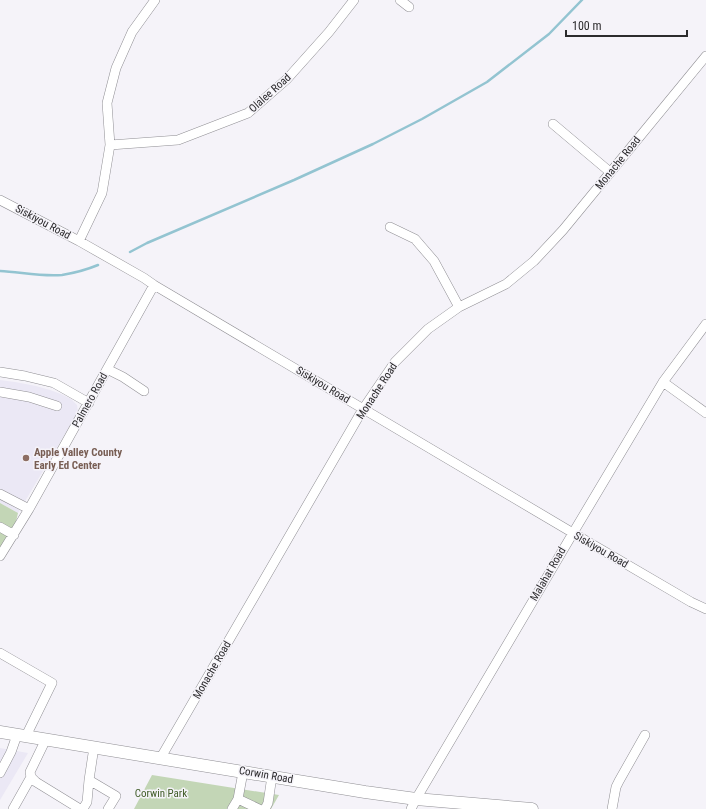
<svg xmlns="http://www.w3.org/2000/svg" width="706" height="809" font-family="'Roboto Condensed',sans-serif">
  <style>
    .built { fill: #ebe8f5 }
    .green { fill: #c3d6b6 }
    .lines { fill: none; stroke-linecap: round; stroke-linejoin: round }
    .stream { stroke: #93c4d1; stroke-width: 2.5 }
    .minor-casing { stroke: #908f94; stroke-width: 10 }
    .major-casing { stroke: #908f94; stroke-width: 13 }
    .minor { stroke: #fff; stroke-width: 9 }
    .major { stroke: #fff; stroke-width: 12 }
    .education-dot { fill: #8d6e63; stroke: #f5f3f9; stroke-width: 1.5 }
    .labels { text-anchor: middle; dominant-baseline: central; stroke-width: 3; stroke-linejoin: round; paint-order: stroke }
    .street-label { font-size: 11px; fill: #2c2b2d; stroke: #f5f3f9 }
    .education-label { font-size: 11px; font-weight: bold; fill: #785e54; stroke: #f5f3f9; text-anchor: start }
    .park-label { font-size: 11px; fill: #415d29; stroke: #f5f3f9 }
  </style>
  <rect width="100%" height="100%" fill="#f5f3f9"/>
  <path class="built" d="M0,380L15,382L36,386L50,390L61,394L71,399L77,405L78,412L18,513L0,503Z
    M0,748L28,753L0,800Z"/>
  <path class="green" d="M0,503L18,513L15,526L0,548Z
    M152,775L279,795L271,809H134Z"/>
  <g class="lines">
    <path class="stream" d="M130,252L147,243L294,180L373,144L422,119L487,82L549,34L582,0
      M0,271C20,272 42,277 62,275C74,273 86,270 98,265"/>
    <g class="minor-casing">
      <path id="minor" d="M400,0L409,7
        M553,124L610,172
        M110,145L178,140L248,113L287,79L329,32L354,0
        M0,200L79,241L144,278L154,285L573,533L691,602L706,609
        M390,227L415,239L434,261L459,307
        M79,241L102,193L110,145L107,103L116,68L132,32L155,0
        M107,369L123,377L144,391
        M0,372L25,376L54,383L89,403
        M663,382L706,413
        M0,392L29,397L57,406
        M0,494L29,509
        M0,527L14,535
        M0,556L29,509L154,285
        M0,653L52,683L26,736
        M46,739L30,772L31,777L36,782L80,809L84,807L87,802L89,780L94,747
        M160,759L363,409L395,362L428,329L459,307L506,284L534,261L563,230L706,56
        M0,773L11,752L17,735
        M89,780L116,796L108,809
        M238,799L259,809
        M13,809L31,777
        M232,809L238,799L243,772
        M265,809L268,803L272,776
        M411,809L416,799L573,533L663,382L706,324
        M612,809L616,787L619,781L645,735"/>
    </g>
    <g class="major-casing">
      <path id="major" d="M0,732L365,792L416,799L532,809"/>
    </g>
    <use href="#minor" class="minor"/>
    <use href="#major" class="major"/>
  </g>
  <circle class="education-dot" cx="26" cy="458" r="4"/>
  <g class="labels">
    <g class="street-label">
      <text transform="translate(270 93) rotate(-42)">Olalee Road</text>
      <text transform="translate(618 163) rotate(-51)">Monache Road</text>
      <text transform="translate(43 222) rotate(28)">Siskiyou Road</text>
      <text transform="translate(323 385) rotate(31)">Siskiyou Road</text>
      <text transform="translate(377 391) rotate(-57)">Monache Road</text>
      <text transform="translate(90 400) rotate(-61)">Palmero Road</text>
      <text transform="translate(601 550) rotate(30)">Siskiyou Road</text>
      <text transform="translate(548 574) rotate(-60)">Malahat Road</text>
      <text transform="translate(212 670) rotate(-60)">Monache Road</text>
      <text transform="translate(266 775) rotate(10)">Corwin Road</text>
    </g>
    <g class="education-label">
      <text x="34" y="452">Apple Valley County<tspan x="34" dy="13">Early Ed Center</tspan></text>
    </g>
    <g class="park-label">
      <text x="161" y="793">Corwin Park</text>
    </g>
  </g>
  <path d="M566 30v6h121v-6" fill="none" stroke="#2c2b2d" stroke-width="2"/>
  <text x="572" y="30" font-size="12" fill="#2c2b2d" stroke="#f5f3f9" stroke-width="3" paint-order="stroke">100 m</text>
</svg>
